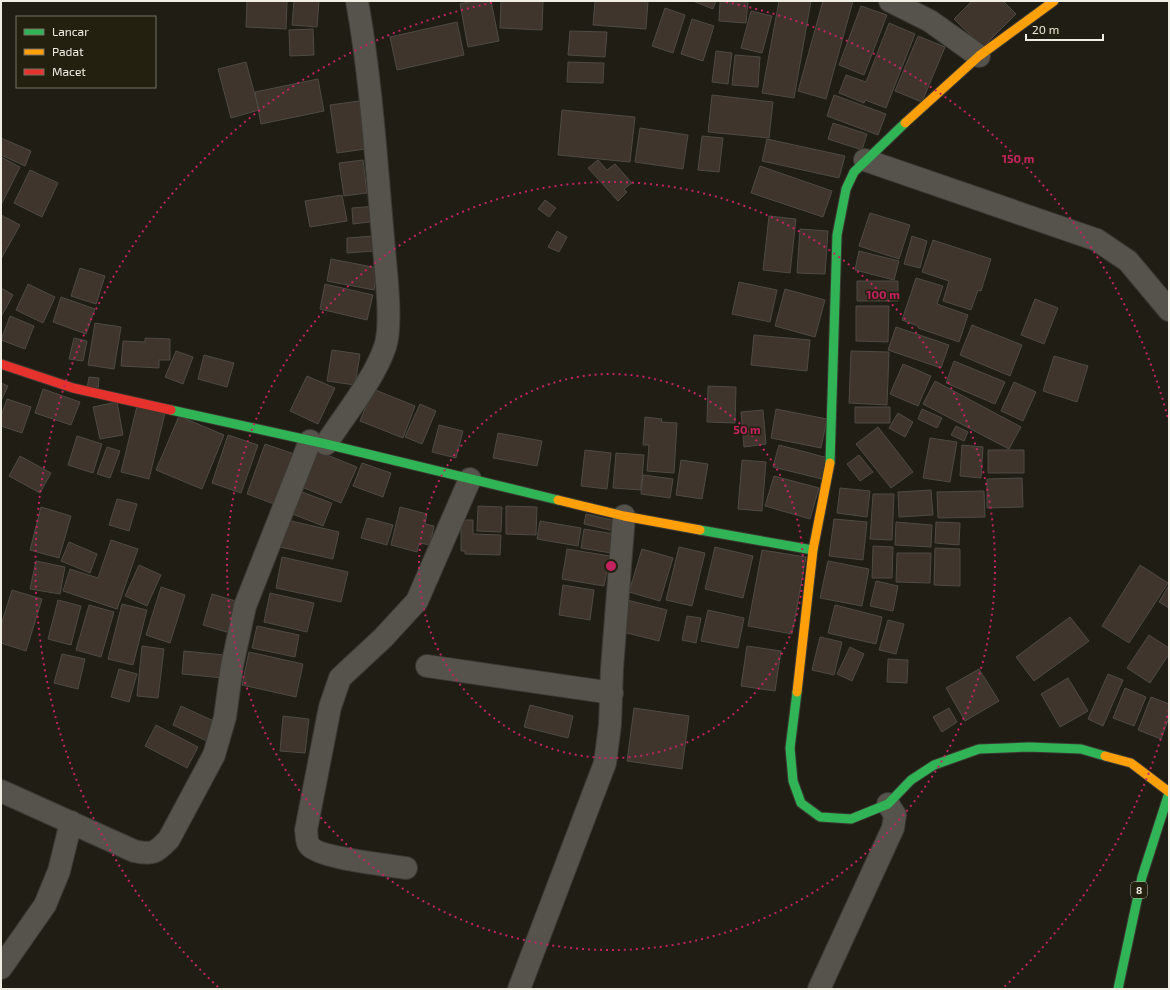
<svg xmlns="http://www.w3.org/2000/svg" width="1170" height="990" font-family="'Exo 2',sans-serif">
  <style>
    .building { fill: #40352c; stroke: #4e4a44 }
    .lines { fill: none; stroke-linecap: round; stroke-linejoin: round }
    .street-casing { stroke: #3b3933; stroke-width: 24 }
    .fast-casing { stroke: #3b3933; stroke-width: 11 }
    .slow-casing { stroke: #3b3933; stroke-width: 11 }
    .jam-casing { stroke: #3b3933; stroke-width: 11 }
    .street { stroke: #55534c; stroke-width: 22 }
    .fast { stroke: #30b455; stroke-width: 9 }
    .slow { stroke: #ff9f0a; stroke-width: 9 }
    .jam { stroke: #e5322d; stroke-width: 9 }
    .ring { fill: none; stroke: #c42362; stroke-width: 2; stroke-dasharray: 2 4 }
    .labels { text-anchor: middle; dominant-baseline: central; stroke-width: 3; stroke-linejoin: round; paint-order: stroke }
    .shield { fill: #242010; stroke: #b3b0a3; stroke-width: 1 }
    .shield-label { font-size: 10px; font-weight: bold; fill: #f0ede2 }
    .centre { fill: #c42362; stroke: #242010; stroke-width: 2 }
    .ring-label { font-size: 12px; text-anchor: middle; font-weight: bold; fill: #c42362; stroke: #242010; stroke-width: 3; stroke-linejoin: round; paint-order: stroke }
  </style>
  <rect width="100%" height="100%" fill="#1f1d14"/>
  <path class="building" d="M247,1H287L286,29L246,27Z
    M294,1H319L317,27L292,25Z
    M473,1H491L499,41L468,47L460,4Z
    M501,1H543L542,30L500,28Z
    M595,1H648L646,29L593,25Z
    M693,1H716L713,9Z
    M720,1H748L746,23L719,21Z
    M779,1H811L794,98L762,93Z
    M823,1H853L826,99L798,91Z
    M972,1H1003L1016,14L983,47L954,19Z
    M861,6L887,15L864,75L839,65Z
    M665,8L685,15L673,53L652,46Z
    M751,11L772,16L762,53L741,48Z
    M692,19L714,26L703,61L681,54Z
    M457,22L464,55L397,70L390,37Z
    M889,23L915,34L886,108L865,100L864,103L839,93L846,75L866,82Z
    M313,29L314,55L290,56L289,30Z
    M570,31L607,32L605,57L568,55Z
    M918,36L945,47L922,102L895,91Z
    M716,51L732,53L728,84L712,82Z
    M735,55L760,57L758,87L732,85Z
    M246,62L259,110L231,118L218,69Z
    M568,62L604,63L603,83L567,82Z
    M318,79L324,111L261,124L255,92Z
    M712,95L773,102L769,138L708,132Z
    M834,95L886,114L878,135L827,116Z
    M359,101L366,149L337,153L330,105Z
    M562,110L635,117L630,162L558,155Z
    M833,123L867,134L862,150L828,139Z
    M640,128L688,135L683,169L635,162Z
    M702,136L723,138L719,172L698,170Z
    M1,138L31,151L25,166L1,155Z
    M767,139L845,156L839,178L762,161Z
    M1,157L20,167L1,205Z
    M363,160L367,193L344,196L339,163Z
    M598,160L607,170L615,164L632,183L624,189L627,192L618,201L588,168Z
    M760,166L832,191L823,217L751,193Z
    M30,170L58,183L42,217L14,203Z
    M342,195L347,221L310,227L305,201Z
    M545,200L556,208L549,217L538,209Z
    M376,206L377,221L353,224L352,208Z
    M870,213L910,225L899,259L859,246Z
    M1,215L20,225L1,259Z
    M769,216L796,219L790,273L763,270Z
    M800,229L828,231L825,274L797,273Z
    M557,231L567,237L559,252L548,247Z
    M373,236L374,251L347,253V238Z
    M912,236L927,241L920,268L904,264Z
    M933,240L991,259L981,291L978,290L971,310L943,301L949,281L922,272Z
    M859,251L899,261L894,280L855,270Z
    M331,259L378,268L374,290L327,281Z
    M80,268L105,276L96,304L71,296Z
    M916,278L943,286L937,304L968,315L959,342L918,328V326L902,320Z
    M857,281H898V301H857Z
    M739,282L777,290L770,322L732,314Z
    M28,284L55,297L43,323L16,310Z
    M325,284L373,295L367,320L320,309Z
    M1,288L13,295L1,317Z
    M785,289L825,300L815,337L775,326Z
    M61,297L95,309L86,334L53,322Z
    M1035,299L1058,308L1044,344L1021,335Z
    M856,306H889L888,342L856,341Z
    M10,316L34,326L25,349L1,340Z
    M95,323L121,327L114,369L88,365Z
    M972,325L1022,345L1010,376L960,355Z
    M896,327L949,345L941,368L888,350Z
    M754,335L810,340L807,371L751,365Z
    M74,338L87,341L83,361L69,359Z
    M145,338L170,339V360H159V368L121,366L123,341L145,342Z
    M332,350L360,354L355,385L327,381Z
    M176,351L193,357L183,384L165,377Z
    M851,351L889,352L887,405L849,403Z
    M204,355L234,363L227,387L198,379Z
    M1054,356L1088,366L1077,402L1043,391Z
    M954,361L1005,382L995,404L946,383Z
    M903,364L931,376L918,406L890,394Z
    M307,376L335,388L318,424L290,411Z
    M89,377L99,378L98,389L87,388Z
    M935,381L1021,427L1009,449L923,404Z
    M1014,382L1036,392L1023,421L1001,411Z
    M1,383L8,386L1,401Z
    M708,386L736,387L735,423L707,422Z
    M43,389L80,402L71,425L35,413Z
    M373,389L415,406L403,438L360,421Z
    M7,399L31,407L22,433L1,426V416Z
    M117,402L123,435L100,439L93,407Z
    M420,404L436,411L422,444L405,437Z
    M137,406L165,413L149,479L121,472Z
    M855,407H890V423H855Z
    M776,409L827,419L821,448L771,438Z
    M922,409L942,418L937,428L918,419Z
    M763,410L766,444L744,447L741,412Z
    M898,413L913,422L905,437L889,428Z
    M179,416L224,435L202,489L156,470Z
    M645,417L662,419L661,422L677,423L674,473L647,471L649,445H643Z
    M439,425L463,431L456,458L432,452Z
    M956,426L968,432L964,441L951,435Z
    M878,427L913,472L891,488L856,444Z
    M498,433L542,441L537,466L493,458Z
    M228,435L258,445L241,493L212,483Z
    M77,436L102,444L93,473L68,465Z
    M930,438L957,442L950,482L923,478Z
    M265,444L300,456L282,507L247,494Z
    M779,445L828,458L822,479L773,467Z
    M962,445L983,447L981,478L960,476Z
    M107,447L120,451L110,478L97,474Z
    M312,449L357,467L341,503L297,485Z
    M585,450L611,453L607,489L581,486Z
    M988,450H1024V473H988Z
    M616,453L644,455L641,490L613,488Z
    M859,455L873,472L860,481L847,464Z
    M20,456L51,473L40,493L9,476Z
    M681,460L708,464L702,499L676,495Z
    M742,460L766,462L762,511L738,509Z
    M362,463L391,473L383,497L353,486Z
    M643,475L673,479L670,498L641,494Z
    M774,476L819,488L810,519L765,506Z
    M1022,478L1023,507L987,508V479Z
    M840,488L870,491L867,517L837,513Z
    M931,490L933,515L899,517L898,492Z
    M299,491L332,503L323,526L290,513Z
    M984,491L985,517L938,518L937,492Z
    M873,494H894L892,540L870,539Z
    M117,499L137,504L129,531L109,525Z
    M478,506L502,507L501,532L477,531Z
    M506,506L537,507L536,535L506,534Z
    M41,507L71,516L59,558L30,550Z
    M400,507L427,514L425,524L434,526L430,545L419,543L417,552L391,545Z
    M586,514L616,521L614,531L584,524Z
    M367,518L393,525L387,545L361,538Z
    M834,519L867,522L863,560L829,556Z
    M287,520L339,532L333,559L280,547Z
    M461,520H473V534L501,535L500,555L465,554V551H461Z
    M540,521L581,528L578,546L537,539Z
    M896,522L932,525L931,547L895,545Z
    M936,522L960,523L959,545L935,543Z
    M584,529L614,534L611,553L581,548Z
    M111,540L138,549L117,609L63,591L70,569L98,578Z
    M69,542L97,554L90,573L61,561Z
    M873,546L893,547L892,578H872Z
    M679,547L705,553L692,606L666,600Z
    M715,547L753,556L743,598L705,589Z
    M935,548L960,549V586L934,585Z
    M567,549L610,556L604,586L562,579Z
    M642,549L673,558L660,601L629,592Z
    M762,550L806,557L792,634L748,626Z
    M897,553H931L930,583L896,582Z
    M282,557L348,572L341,602L276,588Z
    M36,561L65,567L60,594L30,589Z
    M828,561L869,569L862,606L820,598Z
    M139,565L161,575L147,606L125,596Z
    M1140,565L1168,583L1129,643L1102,626Z
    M876,581L898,586L893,611L870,606Z
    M563,585L594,590L590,620L559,615Z
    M1169,585V608L1159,602Z
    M161,587L185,595L170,643L146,635Z
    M12,590L42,599L26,651L1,643V625Z
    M270,593L314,603L307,632L264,622Z
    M212,594L239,602L230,633L203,625Z
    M58,600L81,606L71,645L48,639Z
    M627,600L667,610L659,641L619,631Z
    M122,604L147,610L133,665L108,659Z
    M89,605L114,612L101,657L76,650Z
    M835,605L882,617L876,644L828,633Z
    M708,610L744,618L738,648L701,641Z
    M687,616L701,618L696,643L682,640Z
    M1070,617L1089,641L1034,681L1016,657Z
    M888,620L904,624L896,654L879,650Z
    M257,626L299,635L295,657L252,648Z
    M1149,635L1169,648V654L1150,683L1127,668Z
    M820,637L842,642L834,675L812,670Z
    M142,646L164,649L158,698L137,696Z
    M747,646L781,651L775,691L741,686Z
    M850,647L864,654L852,681L837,674Z
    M184,651L225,655L223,678L182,674Z
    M249,652L303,664L296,697L242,685Z
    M62,654L85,659L78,689L54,683Z
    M888,659L908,660L907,683L887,682Z
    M119,669L137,674L129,702L111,697Z
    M979,669L999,701L965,721L946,688Z
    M1108,674L1123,680L1103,726L1088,719Z
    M1068,678L1088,711L1060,727L1041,694Z
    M1125,688L1146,697L1134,726L1113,718Z
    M1151,697L1169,704V718L1161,739L1138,730Z
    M530,705L573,716L568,738L524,727Z
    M181,706L218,723L209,742L173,725Z
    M634,708L689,716L682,769L627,761Z
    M949,708L957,722L942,732L933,717Z
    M283,716L309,719L305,753L280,751Z
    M156,725L198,747L187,768L145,746Z"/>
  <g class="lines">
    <g class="street-casing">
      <path id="street" d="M890,1L930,21L979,56
        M865,160L1097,240L1128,261L1169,310
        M326,444C345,415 374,379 385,347C393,324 385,264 383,238C376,159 371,79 357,1
        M427,666L612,693
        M1,791L134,851C153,855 156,853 169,839L214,755L225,717L232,666L245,606L310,441
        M406,868C389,865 317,858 309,845C306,841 307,835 306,830L330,707L340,678L383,638L417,601L470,479
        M1,968L45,905L59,871L71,822
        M519,989L605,763L610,725L612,668L624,516
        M819,989L893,828L895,815L888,804"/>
    </g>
    <g class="fast-casing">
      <path id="fast" d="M171,410L326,444L558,500
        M830,463L837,235L846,189L854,172L905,123
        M700,530L813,550
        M797,692L790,748L793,781L801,803L820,817L851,819L888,804L911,780L934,765L979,749L1029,747L1081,749L1105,756
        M1118,989L1142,877L1169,793"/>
    </g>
    <g class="slow-casing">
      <path id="slow" d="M905,123L979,56L1054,1
        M558,500L624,516L700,530
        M797,692L813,550L830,463
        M1105,756L1131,763L1169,792"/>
    </g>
    <g class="jam-casing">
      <path id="jam" d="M1,364L73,388L171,410"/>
    </g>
    <use href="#street" class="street"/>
    <use href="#fast" class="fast"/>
    <use href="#slow" class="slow"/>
    <use href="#jam" class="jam"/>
  </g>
  <g class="ring">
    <circle cx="611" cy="566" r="192"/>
    <circle cx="611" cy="566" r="384"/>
    <path d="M1169 710A576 576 0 0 1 1004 987M218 987A576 576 0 0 1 496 2M726 2A576 576 0 0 1 1169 422"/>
  </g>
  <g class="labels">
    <rect class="shield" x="1131" y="882" width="16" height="16" rx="3"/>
    <g class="shield-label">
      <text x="1139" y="890">8</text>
    </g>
  </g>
  <circle cx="611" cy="566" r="6" class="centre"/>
  <g class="ring-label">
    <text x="1018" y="163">150 m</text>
    <text x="883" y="299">100 m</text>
    <text x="747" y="434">50 m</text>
  </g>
  <rect width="1170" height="990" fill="none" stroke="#f0ede2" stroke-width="4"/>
  <rect x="16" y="16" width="140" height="72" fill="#242010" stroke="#767264"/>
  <rect x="24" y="29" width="20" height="6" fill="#30b455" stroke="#767264"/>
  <text x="52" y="36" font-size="12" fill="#f0ede2">Lancar</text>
  <rect x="24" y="49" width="20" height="6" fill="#ff9f0a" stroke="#767264"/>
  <text x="52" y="56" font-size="12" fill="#f0ede2">Padat</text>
  <rect x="24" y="69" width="20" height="6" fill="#e5322d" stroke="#767264"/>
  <text x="52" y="76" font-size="12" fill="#f0ede2">Macet</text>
  <path d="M1026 34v6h77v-6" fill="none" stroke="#f0ede2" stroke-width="2"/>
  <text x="1032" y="34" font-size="12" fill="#f0ede2" stroke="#242010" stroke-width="3" paint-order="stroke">20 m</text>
</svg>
